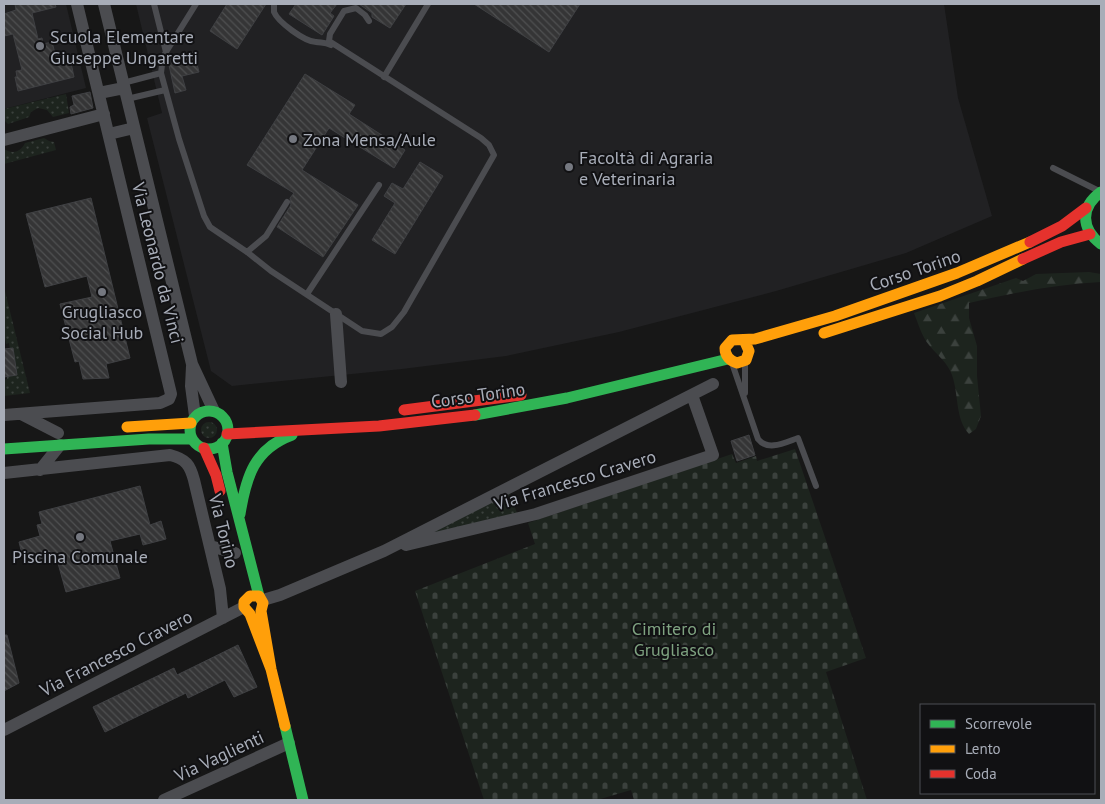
<svg xmlns="http://www.w3.org/2000/svg" width="1105" height="804" font-family="'PT Sans',sans-serif">
  <style>
    .built { fill: #212123 }
    .green { fill: url(#green-dots) }
    .forest { fill: url(#forest-firs) }
    .cemetery { fill: url(#cemetery-stones) }
    .building { fill: url(#building-back-hatch); stroke: #3f4043 }
    .lines { fill: none; stroke-linecap: round; stroke-linejoin: round }
    .lane { stroke: #4b4c50; stroke-width: 6 }
    .street { stroke: #4b4c50; stroke-width: 12 }
    .fast { stroke: #30b455; stroke-width: 11 }
    .slow { stroke: #ff9f0a; stroke-width: 11 }
    .jam { stroke: #e5322d; stroke-width: 11 }
    .poi-dot { fill: #757880; stroke: #111113; stroke-width: 2 }
    .labels { text-anchor: middle; dominant-baseline: central; stroke-width: 4; stroke-linejoin: round; paint-order: stroke }
    .poi-label { font-size: 18px; fill: #a8adb8; stroke: #111113; text-anchor: start }
    .street-label { font-size: 18px; fill: #a8adb8; stroke: #111113 }
    .park-label { font-size: 18px; fill: #7fa381; stroke: #111113 }
  </style>
  <defs>
    <pattern id="green-dots" width="8" height="8" patternUnits="userSpaceOnUse" patternTransform="scale(1.25)"><rect width="8" height="8" fill="#1d241e"/><path d="M2 2h.1M6 6h.1" fill="none" stroke="#3b413d" stroke-width="1.8" stroke-linecap="round"/></pattern>
    <pattern id="forest-firs" width="22" height="20" patternUnits="userSpaceOnUse" patternTransform="scale(1.25)"><rect width="22" height="20" fill="#1d241e"/><path d="M5 1l3.5 6h-7zM16 11l3.5 6h-7z" fill="#3b413d"/></pattern>
    <pattern id="cemetery-stones" width="16" height="16" patternUnits="userSpaceOnUse" patternTransform="scale(1.25)"><rect width="16" height="16" fill="#1d241e"/><path d="M2 7V4a2 2 0 0 1 4 0v3zM10 15v-3a2 2 0 0 1 4 0v3z" fill="#3b413d"/></pattern>
    <pattern id="building-back-hatch" width="6" height="6" patternUnits="userSpaceOnUse" patternTransform="scale(1.25)"><rect width="6" height="6" fill="#353536"/><path d="M-1 5l2 2M0 0l6 6M5-1l2 2" fill="none" stroke="#4f5051"/></pattern>
  </defs>
  <rect width="100%" height="100%" fill="#171717"/>
  <path class="built" d="M4,4H66L86,88L4,109Z
    M136,4H944L958,98L992,216L906,253L776,291L619,332L506,356L402,369L232,386L211,371L147,118L162,113Z"/>
  <path class="green" d="M66,94L69,113L53,117L47,110L38,108L31,112L29,117L8,124L4,120V109Z
    M44,138L49,141L54,142L56,150L4,164V149C12,154 20,153 25,143Z
    M4,287L30,393L4,396V380L7,379V377L17,375L13,349H10L9,343L6,344L4,332Z
    M201 430a8 8 0 1 1 16 0a8 8 0 1 1-16 0Z
    M509,491L517,513L432,536L429,531Z"/>
  <path class="forest" d="M1089,272L1101,274V282C1057,284 1013,293 969,303V318L977,346V376L981,416L976,429L969,434C955,419 959,395 952,375C948,363 937,355 929,345C922,337 918,323 914,313L1016,278L1023,281L1036,274Z"/>
  <path class="cemetery" d="M795,449L866,658L826,672L867,800H634L631,790L597,800H484L415,591L535,544L528,523L732,454L736,463L756,456L757,461Z"/>
  <path class="building" d="M15,4H55L56,7L32,13L38,39L42,38L43,44L52,42L57,61L60,60L61,65L71,63L74,77L18,91L15,77H17L16,71L22,70L13,34L4,36V14L16,10Z
    M227,4H266L237,49L210,31Z
    M296,4H337L330,13L334,16L322,35L289,14Z
    M359,4H406L390,28L372,17V13Z
    M474,4H580L549,52Z
    M194,52L199,72L182,76L186,90L175,93L169,65L171,64L170,58Z
    M305,74L355,105L349,114L405,150L394,168L329,128L302,170L358,205L323,257L277,227L291,205L290,198L294,193L247,165Z
    M90,92L93,108L71,114L70,107L74,105L72,96Z
    M420,162L443,176L395,254L372,240L395,203L384,196L392,183L403,189Z
    M91,198L130,358L106,364L109,378L83,379L79,361L75,362L60,304L92,297L87,276L45,287L26,214Z
    M13,348L17,375L4,377V349Z
    M749,435L755,455L737,461L731,441Z
    M140,486L150,525L161,521L166,539L143,545L140,534L110,541L120,578L66,592L56,556L24,562L19,542L40,536L37,525L42,524L39,512Z
    M4,635H7L19,683L4,691Z
    M238,645L257,687L234,697L225,680L188,698L186,693L105,732L93,707L174,668L177,675Z"/>
  <g class="lines">
    <path class="lane" d="M154,4L166,52
      M196,4L166,52L163,57L161,73L179,139L204,216L210,227L247,252L271,271L362,331L381,334L392,327L404,312L494,155L489,145L481,138L329,41L330,34L344,11L356,8L365,15L369,21
      M274,4C274,5 274,10 274,12C278,22 305,42 316,42C322,43 325,42 331,45
      M384,77L428,4
      M123,83L161,73
      M127,99L165,90
      M1053,168L1097,190
      M247,252L266,236L287,202
      M307,294L379,185
      M733,366L758,439C768,452 786,442 798,438L816,486
      M745,393V363"/>
    <path class="street" d="M104,4L192,364L214,411
      M99,93L124,88
      M109,134L134,128
      M4,140L104,114
      M336,314L341,382
      M192,366L191,386L195,416
      M21,414L58,433
      M4,415L160,403L169,399L171,394L77,4
      M40,470L60,445
      M4,473L170,455C186,459 190,465 194,480L220,589L223,618
      M406,545L536,514L713,455L692,395
      M210,546L235,553
      M263,600L280,595L384,551L713,384
      M4,730L244,607
      M164,800L289,743"/>
    <path class="fast" d="M1101,192C1080,207 1081,229 1101,244
      M190 430a19 19 0 1 1 38 0a19 19 0 1 1-38 0Z
      M475,415L567,398L728,359
      M222,443L227,472L259,596
      M4,449L149,439H192
      M240,514C246,477 254,449 292,435
      M285,726L303,800"/>
    <path class="slow" d="M824,333L940,296L977,281L1023,259
      M745,342L749,351L746,360L737,363C730,361 725,356 725,348L732,340L755,339L835,316L957,273L1030,242
      M127,427L191,423
      M271,669L250,614L244,607V602L250,596H259L263,603L261,611L271,669L285,726"/>
    <path class="jam" d="M1030,242L1062,226L1086,208
      M1023,259L1061,242L1090,234
      M404,410L521,395
      M227,434L379,426L475,415
      M204,448L216,475L220,491"/>
  </g>
  <g class="poi-dot">
    <circle cx="40" cy="46" r="5"/>
    <circle cx="293" cy="139" r="5"/>
    <circle cx="569" cy="167" r="5"/>
    <circle cx="102" cy="292" r="5"/>
    <circle cx="80" cy="537" r="5"/>
  </g>
  <g class="labels">
    <g class="poi-label">
      <text x="50" y="36">Scuola Elementare<tspan x="50" dy="21">Giuseppe Ungaretti</tspan></text>
      <text x="303" y="139">Zona Mensa/Aule</text>
      <text x="579" y="157">Facoltà di Agraria<tspan x="579" dy="21">e Veterinaria</tspan></text>
      <text x="102" y="311" text-anchor="middle">Grugliasco<tspan x="102" dy="21">Social Hub</tspan></text>
      <text x="80" y="556" text-anchor="middle">Piscina Comunale</text>
    </g>
    <g class="street-label">
      <text transform="translate(158 263) rotate(76)">Via Leonardo da Vinci</text>
      <text transform="translate(915 270) rotate(-19)">Corso Torino</text>
      <text transform="translate(478 395) rotate(-8)">Corso Torino</text>
      <text transform="translate(575 480) rotate(-17)">Via Francesco Cravero</text>
      <text transform="translate(224 531) rotate(76)">Via Torino</text>
      <text transform="translate(116 653) rotate(-27)">Via Francesco Cravero</text>
      <text transform="translate(219 756) rotate(-25)">Via Vaglienti</text>
    </g>
    <g class="park-label">
      <text x="674" y="628">Cimitero di<tspan x="674" dy="21">Grugliasco</tspan></text>
    </g>
  </g>
  <rect width="1105" height="804" fill="none" stroke="#a8adb8" stroke-width="10"/>
  <rect x="920" y="704" width="175" height="90" fill="#111113" stroke="#4d4f55"/>
  <rect x="930" y="720" width="25" height="8" fill="#30b455" stroke="#4d4f55"/>
  <text x="965" y="729" font-size="15" fill="#a8adb8">Scorrevole</text>
  <rect x="930" y="745" width="25" height="8" fill="#ff9f0a" stroke="#4d4f55"/>
  <text x="965" y="754" font-size="15" fill="#a8adb8">Lento</text>
  <rect x="930" y="770" width="25" height="8" fill="#e5322d" stroke="#4d4f55"/>
  <text x="965" y="779" font-size="15" fill="#a8adb8">Coda</text>
</svg>
